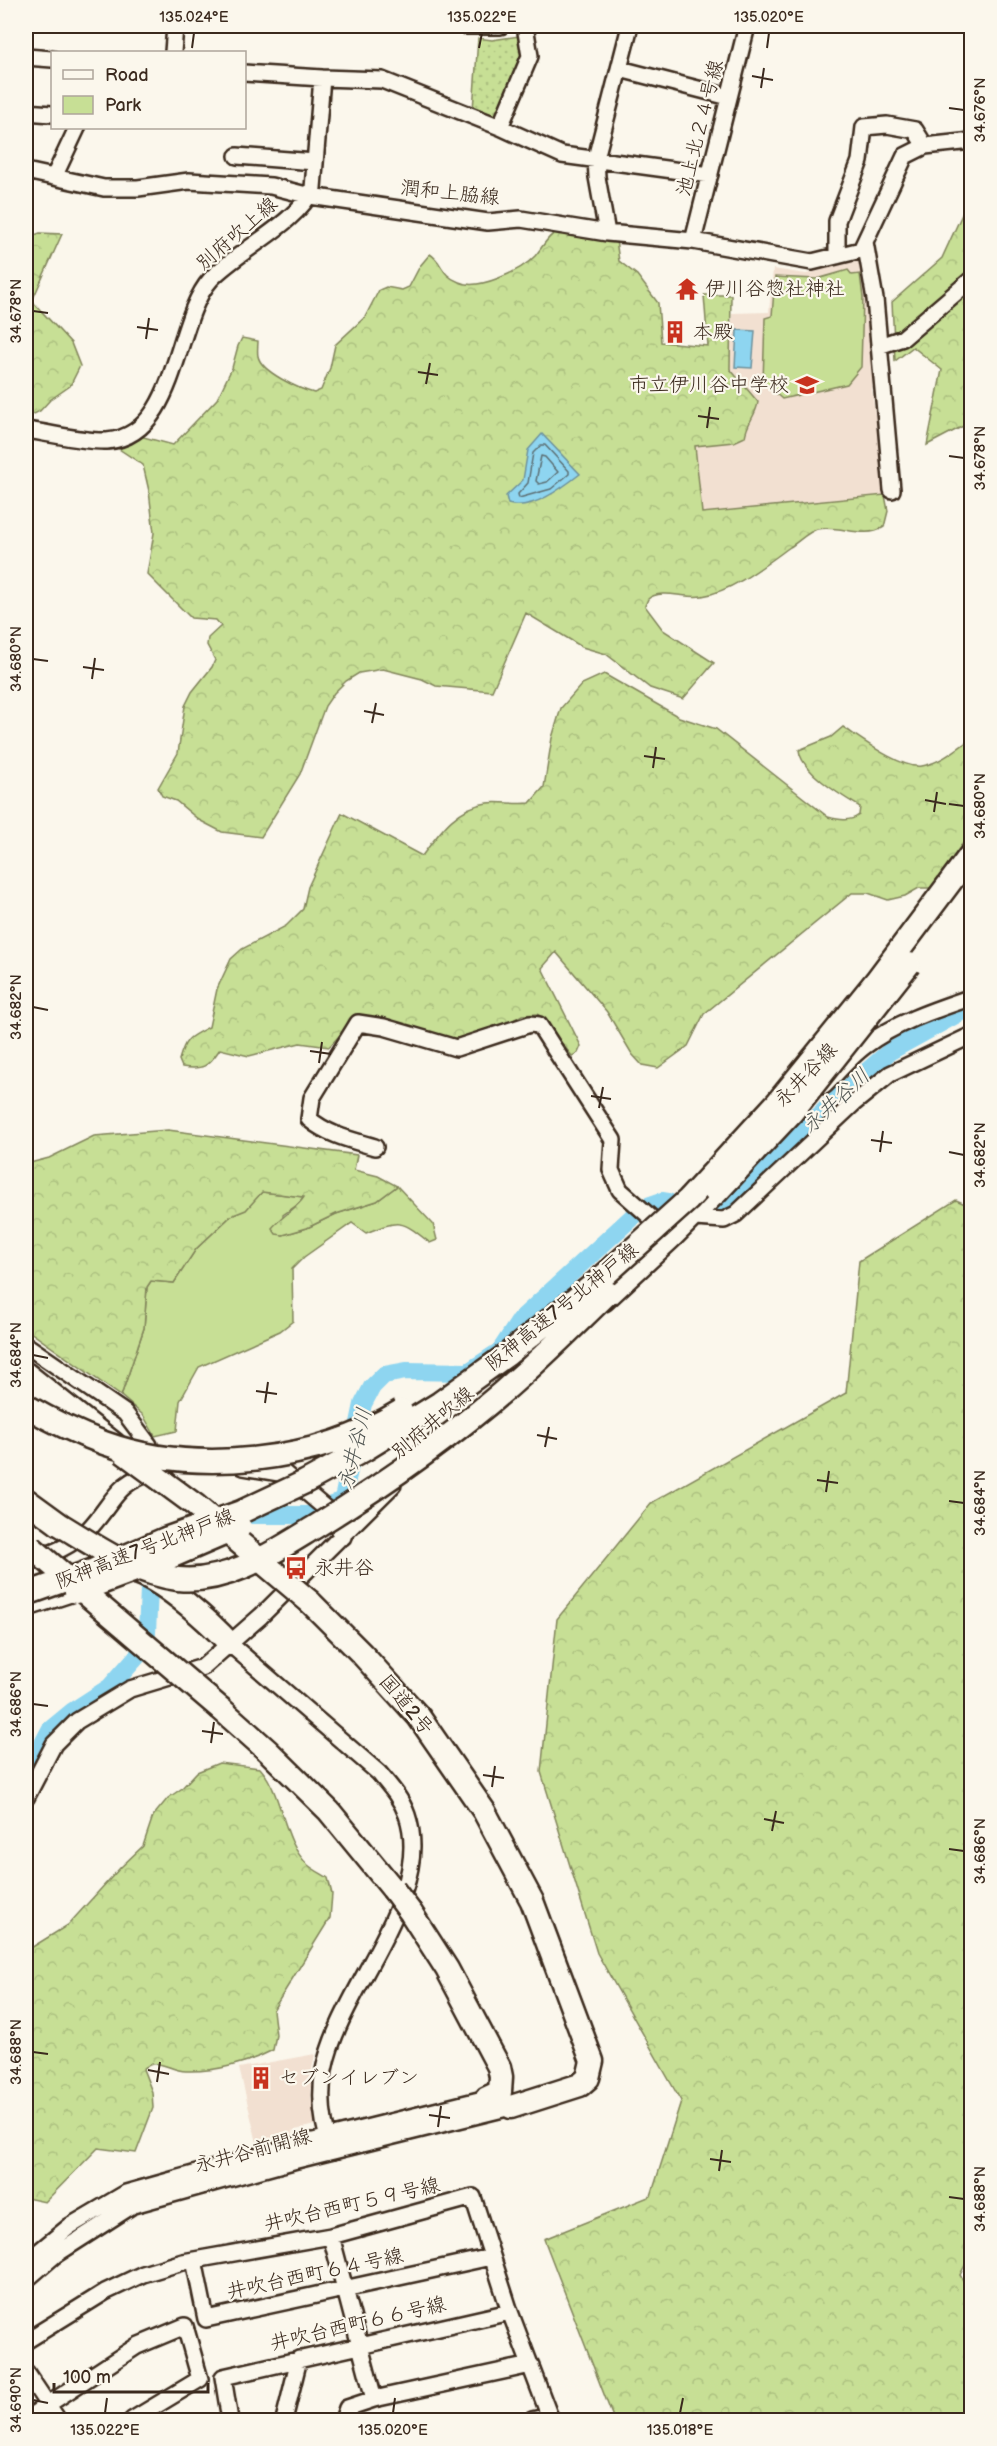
<svg xmlns="http://www.w3.org/2000/svg" width="997" height="2446" font-family="'Balsamiq Sans','Klee One',sans-serif">
  <style>
    .built { fill: #f2e0d1 }
    .green { fill: #c7df95; stroke: #81845a; stroke-width: 1.5 }
    .forest { fill: url(#forest-crowns); stroke: #81845a; stroke-width: 1.5 }
    .park { fill: url(#park-dots); stroke: #81845a; stroke-width: 1.5 }
    .water { fill: #8ed5f0; stroke: #6d919c; stroke-width: 1.5 }
    .lines { fill: none; stroke-linecap: round; stroke-linejoin: round }
    .shore { stroke: #5c6e72; stroke-width: 1.5 }
    .river { stroke: #8ed5f0; stroke-width: 18 }
    .minor-casing { stroke: #3b2a1e; stroke-width: 20 }
    .highway-casing { stroke: #3b2a1e; stroke-width: 27 }
    .minor { stroke: #fbf7ec; stroke-width: 15 }
    .highway { stroke: #fbf7ec; stroke-width: 22 }
    .highway-bridge-casing { stroke: #3b2a1e; stroke-width: 27; stroke-linecap: butt }
    .highway-bridge { stroke: #fbf7ec; stroke-width: 22 }
    .ticks { fill: none; stroke: #3b2a1e; stroke-width: 2 }
    .labels { text-anchor: middle; dominant-baseline: central; stroke-width: 4.5; stroke-linejoin: round; paint-order: stroke }
    .street-label { font-size: 20px; fill: #3b2a1e; stroke: #fbf7ec }
    .poi-label { font-size: 20px; fill: #3b2a1e; stroke: #fbf7ec; text-anchor: start }
    .water-label { font-size: 21px; font-style: italic; fill: #505552; stroke: #fbf7ec }
    .neatline { fill: none; stroke: #3b2a1e; stroke-width: 2 }
    .ticks-label { font-size: 15px; text-anchor: middle; fill: #3b2a1e }
  </style>
  <defs>
    <pattern id="forest-crowns" width="20" height="18" patternUnits="userSpaceOnUse" patternTransform="scale(1.5)"><rect width="20" height="18" fill="#c7df95"/><path d="M2 6a3 3 0 1 1 6 0M12 15a3 3 0 1 1 6 0" fill="none" stroke="#acc080"/></pattern>
    <pattern id="park-dots" width="8" height="8" patternUnits="userSpaceOnUse" patternTransform="scale(1.5)"><rect width="8" height="8" fill="#c7df95"/><path d="M2 2h.1M6 6h.1" fill="none" stroke="#acc080" stroke-width="1.8" stroke-linecap="round"/></pattern>
  </defs>
  <rect width="100%" height="100%" fill="#fbf7ec"/>
  <filter id="ink" filterUnits="userSpaceOnUse"><feTurbulence type="fractalNoise" baseFrequency=".0167" numOctaves="2"/><feDisplacementMap in="SourceGraphic" scale="12" xChannelSelector="R" yChannelSelector="G"/><feConvolveMatrix kernelMatrix="1 2 1 2 8 2 1 2 1" color-interpolation-filters="sRGB"/></filter>
  <g filter="url(#ink)">
    <path class="built" d="M856,261H862L874,359L872,390L885,495L702,513L695,446L734,442L745,437L747,423L746,389L730,369L732,313L769,312L773,269L806,274Z
      M315,2054L312,2070L311,2100L318,2097V2124L292,2131L294,2142L259,2151L239,2068Z"/>
    <path class="green" d="M848,270L852,275L860,274L863,298L861,367L847,384L782,399L763,382L765,318L772,316L775,277L817,279Z
      M397,1186L433,1224L437,1240L430,1243C401,1220 401,1219 366,1233L352,1223L304,1257L292,1269L293,1321L280,1331L199,1367L180,1401L177,1431L155,1436L143,1415L121,1396L144,1328L147,1287L151,1281L174,1283L196,1249L231,1216L246,1209L262,1192L304,1197L300,1203L283,1215V1235L307,1228L336,1214L377,1201Z"/>
    <path class="forest" d="M971,205V422L927,445L942,370L913,347L895,361L892,302L942,258L964,210Z
      M556,232L616,240L619,261L637,275L658,303L661,342L708,346L704,295H731L730,369L758,402C756,416 747,422 745,437L734,442L695,446L702,513L885,495L888,511L884,527C864,540 840,524 817,529C808,532 798,542 790,547C765,565 733,591 702,596C685,599 661,588 648,599L645,606L663,630L714,663L683,699L650,688L606,654L582,647L526,613L492,691L436,686L422,679L383,669L359,673L346,681L334,693L325,706L300,774L261,837L222,832L199,820L176,801L162,796L158,788L178,753L185,706L192,692L212,667L215,660L207,645L208,638L221,626L216,620L191,618L147,574L154,533L149,491L143,465L119,449L140,436L173,445L217,399L232,368L238,346L242,338L258,341C258,345 257,351 258,356C261,372 299,389 314,393L321,390L330,368L335,345L365,317L379,290L386,287L402,290L409,287L420,266L430,254C443,262 440,275 459,282C478,291 521,271 535,256C543,247 546,238 556,232Z
      M40,233L62,234L32,301L71,343L80,366L70,386L50,400L40,411L26,418V238Z
      M604,674L679,717L716,729L828,817C839,820 850,822 859,815L860,807C842,796 801,772 799,750L831,737L843,727C860,738 902,770 922,766C940,763 957,749 971,739V832L931,888H919L905,896L888,900L868,893H852L704,1014L688,1046L658,1068L642,1065L632,1054L607,1012L556,952L542,968L581,1046L578,1053L572,1056L538,1014L522,1015L489,1034L447,1043L358,1015L329,1047L300,1043L249,1056L220,1049C208,1067 203,1070 182,1067L179,1060C185,1038 189,1037 209,1027L217,989L231,959L242,949L286,926L303,909L308,887L342,813L422,856C439,833 456,807 487,803C501,801 515,805 530,803L544,787L552,738L561,708L582,684Z
      M168,1130L357,1155L354,1170L378,1176L397,1186L377,1201L336,1214L307,1228L283,1235L276,1234L272,1228C281,1217 298,1207 304,1197L262,1192L246,1210L231,1216L196,1249L174,1283L151,1281L147,1287L144,1328L121,1396L26,1329V1164L49,1158L94,1136Z
      M956,1200L972,1207V2252L960,2275L971,2294V2420H614L544,2239L651,2196L681,2101L597,1953L541,1772L557,1619L651,1503L846,1393L859,1261Z
      M219,1763L260,1768C284,1795 281,1839 308,1865C314,1870 322,1874 328,1878L332,1894L330,1918L273,2010L276,2035L273,2050C248,2063 215,2072 186,2071C169,2071 158,2056 143,2069L152,2092L153,2108L136,2153L98,2148L45,2202L26,2198V1951L68,1925L120,1868L143,1846L153,1816L168,1798L181,1789L197,1772Z"/>
    <path class="park" d="M519,36L521,57L496,118L473,110L478,38L492,40Z"/>
    <path class="water" d="M737,330L755,331L752,368L735,367Z
      M542,434L580,474C562,488 532,511 508,504L506,496L523,480L528,450Z"/>
    <g class="lines">
      <path class="shore" d="M541,445H545L569,471V474L551,489L519,498L518,494L528,483L533,453Z
        M541,456L545,457L558,472L547,482L539,484L536,481Z"/>
      <path class="river" d="M713,1209L724,1210L842,1093L889,1052L972,1006
        M235,1515H317L343,1499L363,1404L372,1387L384,1375L406,1371L468,1372L500,1351L521,1319L642,1208L662,1201L668,1202
        M26,1776L50,1730L73,1711L110,1687L140,1653L147,1633L150,1567"/>
      <g class="minor-casing">
        <path id="minor" d="M466,26H501
          M173,52L175,26
          M26,57L52,59
          M620,69L729,97
          M322,78L382,80L500,127L530,56L525,26
          M26,112L52,114
          M500,127L562,155L710,175
          M237,156L315,162
          M26,171L104,188H138L189,181L271,186L310,196L488,222L521,219L607,233L693,241L812,262L861,250L905,156L925,146L972,141
          M54,177L77,128
          M607,233L597,177L596,158L630,26
          M693,241L747,26
          M865,242L875,299L892,490
          M837,256V221L860,161L864,127L887,125L915,130L925,146
          M879,346L903,338L972,279
          M26,430C50,433 83,442 107,441C179,435 173,321 211,279C238,250 297,224 313,188L322,78L244,73
          M824,1086C837,1073 850,1057 865,1046C897,1022 934,1010 972,997
          M375,1147C351,1140 328,1135 309,1119L312,1098L358,1023L384,1027L456,1048L530,1024L539,1025L613,1140L611,1170L620,1190L665,1230
          M695,1218L724,1220L736,1214L853,1104L890,1074L972,1035
          M605,1303L675,1238L724,1189
          M26,1345L125,1413L149,1445L152,1461
          M243,1467L285,1474L325,1508L343,1537
          M26,1562C49,1554 70,1548 88,1530C115,1502 114,1482 157,1471
          M230,1644L379,1773C390,1786 401,1798 407,1815C435,1896 339,1990 324,2070C319,2097 323,2126 332,2151
          M26,1798L54,1744L77,1721L130,1689L203,1667L261,1616L393,1485
          M331,2236L374,2399
          M194,2260L206,2319L491,2257
          M26,2262L70,2226L126,2193L293,2146L487,2098
          M26,2280L55,2255L133,2205L293,2161L511,2107
          M26,2341L105,2292L143,2274L183,2262L331,2236L473,2197L510,2312L551,2420
          M26,2372L58,2420
          M26,2419L137,2346L185,2326L200,2379L132,2420
          M230,2420L223,2377L510,2312
          M284,2420L299,2359
          M343,2420L347,2408L374,2399L531,2365
          M532,2420L550,2416"/>
      </g>
      <g class="highway-casing">
        <path id="highway" d="M26,1374L114,1444
          M26,1500L59,1524
          M139,1573C166,1583 210,1622 230,1644
          M310,1602L362,1654L419,1717L484,1811L532,1901L592,2061L588,2078L580,2085L511,2107
          M26,1605L93,1583
          M221,1709L268,1751L329,1811L393,1889
          M411,1913L447,1969L499,2067L501,2077L500,2092L487,2098"/>
      </g>
      <use href="#minor" class="minor"/>
      <use href="#highway" class="highway"/>
      <g class="highway-bridge-casing">
        <path id="highway-bridge" d="M716,1193L792,1112L909,964
          M26,1406C50,1420 77,1433 104,1443C196,1476 319,1462 401,1411
          M123,1452L195,1505L310,1602
          M59,1524C96,1546 134,1574 178,1579C228,1584 274,1552 315,1527C388,1482 459,1432 523,1374C552,1348 580,1320 608,1293
          M31,1547L221,1709
          M76,1592L168,1558L240,1527
          M26,1594L94,1570L165,1539L241,1512L305,1482L364,1450L440,1403L508,1354L598,1281L688,1200L777,1103L876,981L972,853
          M393,1889L411,1913"/>
      </g>
      <use href="#highway-bridge" class="highway-bridge"/>
    </g>
  </g>
  <path class="ticks" d="M192,48L194,33M479,48L482,33M767,48L769,33M752,76L773,80M761,88L764,68M949,108L964,110M33,311L48,313M137,327L158,330M146,339L149,318M418,372L438,375M426,384L430,363M698,416L719,419M707,428L710,407M949,456L964,458M33,659L48,661M83,667L104,670M92,679L95,658M364,711L384,715M372,723L376,703M644,756L665,759M653,768L656,747M925,800L946,804M949,804L964,806M934,812L937,792M33,1007L48,1010M310,1051L331,1054M319,1063L322,1042M591,1096L611,1099M599,1108L603,1087M871,1140L892,1143M880,1152L883,1131M949,1152L964,1155M33,1355L48,1358M256,1391L277,1394M265,1403L268,1382M537,1435L557,1439M545,1447L549,1427M817,1480L838,1483M826,1492L829,1471M949,1501L964,1503M33,1704L48,1706M202,1731L223,1734M211,1743L214,1722M483,1775L504,1778M492,1787L495,1766M764,1819L784,1823M772,1831L776,1811M949,1849L964,1851M33,2052L48,2054M148,2070L169,2074M157,2082L160,2062M429,2115L450,2118M438,2127L441,2106M710,2159L731,2162M719,2171L722,2150M949,2197L964,2199M33,2400L48,2403M105,2413L107,2398M393,2413L395,2398M680,2413L683,2398"/>
  <defs>
    <g id="temple-bare" transform="scale(1.8)"><path d="M0-6L5-2H3V0L6.5 2.5H4V6H1.5V3h-3V6H-4V2.5H-6.5L-3 0V-2H-5Z" fill="#c8321e" stroke="#fbf7ec" stroke-width="2.5" paint-order="stroke"/></g>
    <g id="building-bare" transform="scale(1.8)"><path d="M-4-6H4V6H1V3H-1V6H-4ZM-2.5-4.3h1.7v1.8h-1.7ZM.8-4.3h1.7v1.8H.8ZM-2.5-1h1.7V.8h-1.7ZM.8-1h1.7V.8H.8Z" fill="#c8321e" stroke="#fbf7ec" stroke-width="2.5" paint-order="stroke"/></g>
    <g id="school-bare" transform="scale(1.8)"><path d="M0-5L7-2L0 1L-7-2ZM-4 1L0 2.5L4 1V4Q0 6-4 4Z" fill="#c8321e" stroke="#fbf7ec" stroke-width="2.5" paint-order="stroke"/></g>
    <g id="bus-bare" transform="scale(1.8)"><path d="M-5-6H5V4H4V6H2V4H-2V6H-4V4H-5ZM-3.5-4V0h7V-4ZM-3.5 1.2v1.5H-2V1.2ZM2 1.2v1.5H3.5V1.2Z" fill="#c8321e" stroke="#fbf7ec" stroke-width="2.5" paint-order="stroke"/></g>
  </defs>
  <g fill-rule="evenodd">
    <use href="#temple-bare" x="687" y="289"/>
    <use href="#building-bare" x="675" y="332"/>
    <use href="#school-bare" x="807" y="385"/>
    <use href="#bus-bare" x="296" y="1568"/>
    <use href="#building-bare" x="261" y="2078"/>
  </g>
  <g class="labels">
    <g class="street-label">
      <text transform="translate(700 128) rotate(-76)">池上北２４号線</text>
      <text transform="translate(450 193) rotate(6)">潤和上脇線</text>
      <text transform="translate(237 234) rotate(-41)">別府吹上線</text>
      <text transform="translate(806 1075) rotate(-46)">永井谷線</text>
      <text transform="translate(562 1307) rotate(-39)">阪神高速7号北神戸線</text>
      <text transform="translate(433 1423) rotate(-40)">別府井吹線</text>
      <text transform="translate(145 1549) rotate(-21)">阪神高速7号北神戸線</text>
      <text transform="translate(406 1705) rotate(50)">国道2号</text>
      <text transform="translate(253 2151) rotate(-15)">永井谷前開線</text>
      <text transform="translate(352 2205) rotate(-13)">井吹台西町５９号線</text>
      <text transform="translate(315 2274) rotate(-12)">井吹台西町６４号線</text>
      <text transform="translate(358 2324) rotate(-13)">井吹台西町６６号線</text>
    </g>
    <g class="poi-label">
      <text x="705" y="289">伊川谷惣社神社</text>
      <text x="693" y="332">本殿</text>
      <text x="789" y="385" text-anchor="end">市立伊川谷中学校</text>
      <text x="314" y="1568">永井谷</text>
      <text x="279" y="2078">セブンイレブン</text>
    </g>
    <g class="water-label">
      <text transform="translate(836 1101) rotate(-43)">永井谷川</text>
      <text transform="translate(355 1449) rotate(-76)">永井谷川</text>
    </g>
  </g>
  <rect width="997" height="2446" fill="none" stroke="#fbf7ec" stroke-width="66"/>
  <rect x="51" y="51" width="195" height="78" fill="#fbf7ec" stroke="#aea59a" stroke-width="1.5"/>
  <rect x="63" y="70" width="30" height="9" fill="#fbf7ec" stroke="#aea59a" stroke-width="1.5"/>
  <text x="105" y="81" font-size="18" fill="#3b2a1e">Road</text>
  <rect x="63" y="96" width="30" height="18" fill="#c7df95" stroke="#aea59a" stroke-width="1.5"/>
  <text x="105" y="111" font-size="18" fill="#3b2a1e">Park</text>
  <path d="M54 2383v9h154v-9" fill="none" stroke="#3b2a1e" stroke-width="3"/>
  <text x="63" y="2383" font-size="18" fill="#3b2a1e" stroke="#fbf7ec" stroke-width="4.5" paint-order="stroke">100 m</text>
  <rect x="33" y="33" width="931" height="2380" class="neatline"/>
  <g class="ticks-label">
    <text x="194" y="22">135.024°E</text>
    <text x="482" y="22">135.022°E</text>
    <text x="769" y="22">135.020°E</text>
    <text transform="translate(980 110) rotate(-90)" y="5">34.676°N</text>
    <text transform="translate(16 311) rotate(-90)" y="5">34.678°N</text>
    <text transform="translate(980 458) rotate(-90)" y="5">34.678°N</text>
    <text transform="translate(16 659) rotate(-90)" y="5">34.680°N</text>
    <text transform="translate(980 806) rotate(-90)" y="5">34.680°N</text>
    <text transform="translate(16 1007) rotate(-90)" y="5">34.682°N</text>
    <text transform="translate(980 1155) rotate(-90)" y="5">34.682°N</text>
    <text transform="translate(16 1355) rotate(-90)" y="5">34.684°N</text>
    <text transform="translate(980 1503) rotate(-90)" y="5">34.684°N</text>
    <text transform="translate(16 1704) rotate(-90)" y="5">34.686°N</text>
    <text transform="translate(980 1851) rotate(-90)" y="5">34.686°N</text>
    <text transform="translate(16 2052) rotate(-90)" y="5">34.688°N</text>
    <text transform="translate(980 2199) rotate(-90)" y="5">34.688°N</text>
    <text transform="translate(16 2400) rotate(-90)" y="5">34.690°N</text>
    <text x="105" y="2435">135.022°E</text>
    <text x="393" y="2435">135.020°E</text>
    <text x="680" y="2435">135.018°E</text>
  </g>
</svg>
